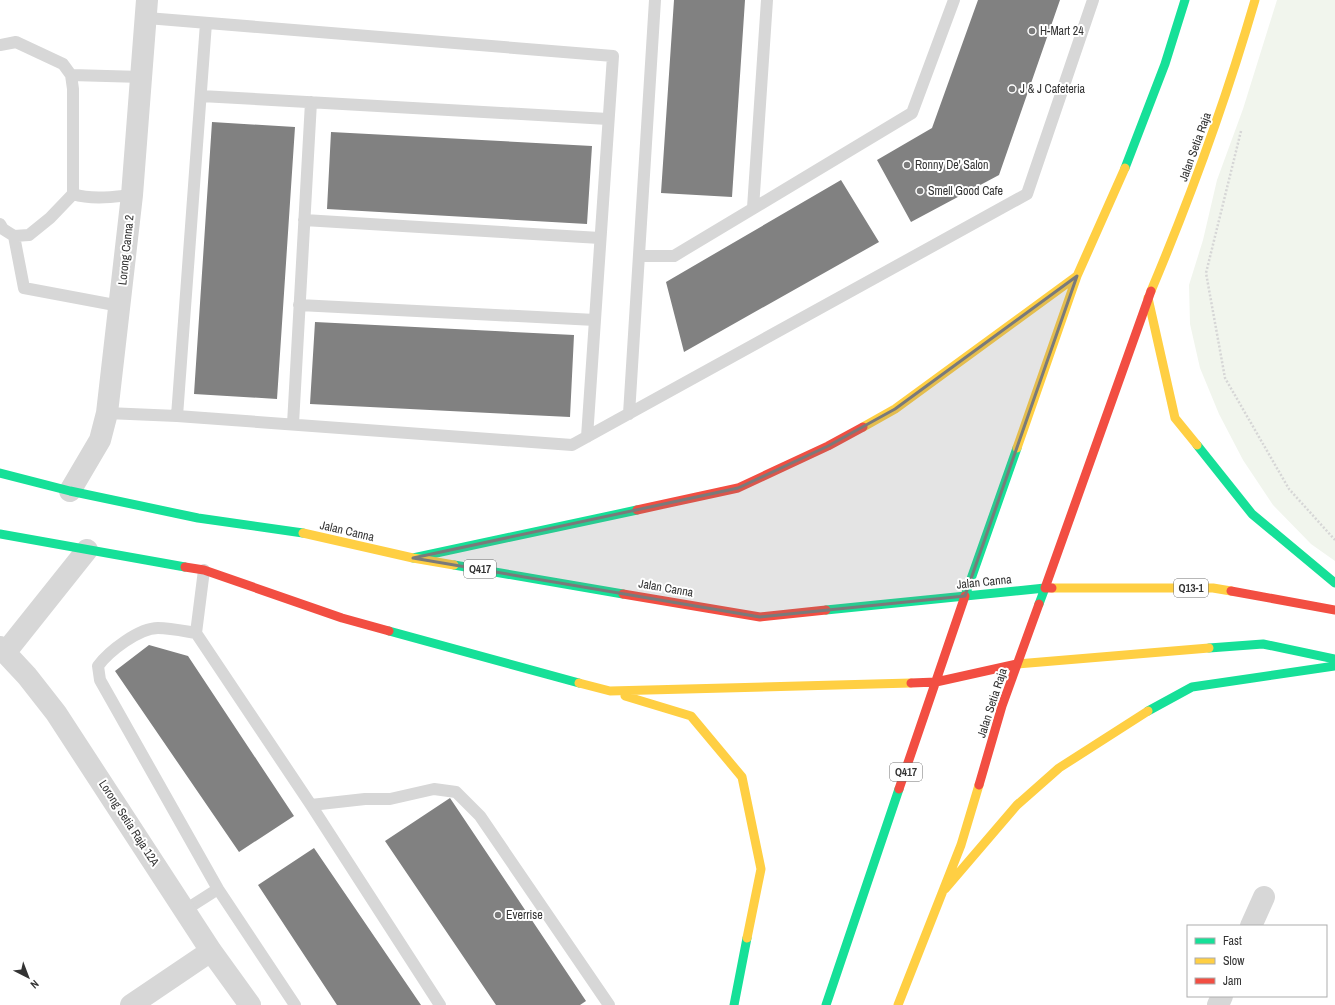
<svg xmlns="http://www.w3.org/2000/svg" width="1335" height="1005" font-family="'Archivo Narrow',sans-serif">
  <style>
    .green { fill: #f1f5ed }
    .building { fill: #818181 }
    .lines { fill: none; stroke-linecap: round; stroke-linejoin: round }
    .path { stroke: #d6d6d6; stroke-width: 2.5; stroke-dasharray: 2 2; stroke-linecap: butt }
    .lane { stroke: #d7d7d7; stroke-width: 12 }
    .street { stroke: #d7d7d7; stroke-width: 22 }
    .fast { stroke: #16e098; stroke-width: 9 }
    .slow { stroke: #ffcf43; stroke-width: 9 }
    .jam { stroke: #f24e42; stroke-width: 9 }
    .marked { fill: #7a7a7a; fill-opacity: 0.2; stroke: #7a7a7a; stroke-width: 3; stroke-linejoin: round }
    .poi-dot { fill: #7a7a7a; stroke: #fff; stroke-width: 1.5 }
    .labels { text-anchor: middle; dominant-baseline: central; stroke-width: 4; stroke-linejoin: round; paint-order: stroke }
    .shield { fill: #fff; stroke: #707070; stroke-width: 1 }
    .shield-label { font-size: 11px; font-weight: bold; fill: #333 }
    .poi-label { font-size: 12px; fill: #333; stroke: #fff; text-anchor: start }
    .street-label { font-size: 12px; fill: #333; stroke: #fff }
  </style>
  <rect width="100%" height="100%" fill="#fff"/>
  <path class="green" d="M1277,0H1335V561L1311,544L1273,505L1243,460L1219,414L1200,368L1190,324L1189,285L1203,240L1217,180L1243,109Z"/>
  <path class="building" d="M674,0H745L732,197L661,193Z
    M978,0H1060L999,175L911,222L877,160L932,128Z
    M212,122L295,127L277,399L194,394Z
    M331,132L592,146L587,224L327,209Z
    M841,180L879,242L684,352L666,282Z
    M315,322L574,335L570,417L310,404Z
    M149,645L188,656L294,816L239,852L115,671Z
    M450,798L586,1001L580,1005H496L385,841Z
    M314,848L421,1005H337L258,885Z"/>
  <g class="lines">
    <path class="path" d="M1241,131L1206,273L1225,378L1289,489L1335,540"/>
    <path class="lane" d="M147,18L613,56L587,437
      M0,45L16,42L63,64L71,75L73,89V194L50,218L29,235L14,236L3,229L0,224
      M71,75L142,77
      M201,96L608,119
      M73,194C92,200 112,197 132,195
      M753,208L767,0
      M304,220L600,238
      M14,236L24,288L120,306
      M639,256H674L912,113L954,0
      M299,305L595,320
      M107,413L177,416L572,445L1027,194L1093,0
      M629,414L655,0
      M177,416L206,23
      M293,424L311,102
      M204,570L196,633L311,805L440,1005
      M196,633C184,631 170,628 158,628C139,628 109,651 98,666L100,680L218,889L295,1005
      M311,805L365,799H390L434,789L456,792L480,816L609,1005
      M185,910L218,889"/>
    <path class="street" d="M70,491L100,440L107,413L132,195L147,0
      M0,647L27,676L56,713L211,951L250,1005
      M5,653L87,550
      M1251,926L1264,897
      M131,1005L211,951
      M1218,1005L1222,996"/>
    <path class="fast" d="M1125,168L1165,64L1185,0
      M1197,445L1252,514L1335,583
      M0,473L70,491L198,518L303,533
      M0,534L185,567
      M413,558L637,510
      M454,565L623,594
      M965,596L1017,448
      M826,610L1045,588L1039,604
      M389,631L579,683
      M1209,648L1263,644L1335,659
      M1148,711L1192,687L1335,666
      M734,1005L747,938
      M826,1005L899,789"/>
    <path class="slow" d="M1151,291C1191,196 1226,100 1255,0
      M1148,298L1175,418L1197,445
      M863,427L895,409L1077,276
      M1017,448L1077,276L1125,168
      M303,533L413,558L454,565
      M1052,588H1213L1231,591
      M1017,664L1209,648
      M579,683L610,691L911,683
      M625,696L691,716L742,777L761,869L747,938
      M945,889L1017,805L1059,768L1148,711
      M898,1005L961,845L979,785"/>
    <path class="jam" d="M637,510L738,488L828,446L863,427
      M185,567L204,570L342,618L389,631
      M1052,588H1045L1151,291
      M1231,591L1335,610
      M623,594L760,617L826,610
      M911,683L936,682L1017,664
      M979,785L1002,706L1039,604
      M899,789L965,596"/>
  </g>
  <path class="marked" d="M1077,276L965,596L760,617L413,558L738,488L828,446L895,409Z"/>
  <g class="poi-dot">
    <circle cx="1032" cy="31" r="4"/>
    <circle cx="1012" cy="89" r="4"/>
    <circle cx="907" cy="165" r="4"/>
    <circle cx="920" cy="191" r="4"/>
    <circle cx="498" cy="915" r="4"/>
  </g>
  <g class="labels">
    <g class="shield">
      <rect x="464" y="560" width="32" height="18" rx="3"/>
      <rect x="1174" y="579" width="34" height="18" rx="3"/>
      <rect x="890" y="763" width="32" height="18" rx="3"/>
    </g>
    <g class="shield-label">
      <text x="480" y="569">Q417</text>
      <text x="1191" y="588">Q13-1</text>
      <text x="906" y="772">Q417</text>
    </g>
    <g class="poi-label">
      <text x="1040" y="31">H-Mart 24</text>
      <text x="1020" y="89">J &amp; J Cafeteria</text>
      <text x="915" y="165">Ronny De' Salon</text>
      <text x="928" y="191">Smell Good Cafe</text>
      <text x="506" y="915">Everrise</text>
    </g>
    <g class="street-label">
      <text transform="translate(1195 147) rotate(-70)">Jalan Setia Raja</text>
      <text transform="translate(126 250) rotate(-84)">Lorong Canna 2</text>
      <text transform="translate(347 531) rotate(13)">Jalan Canna</text>
      <text transform="translate(984 582) rotate(-6)">Jalan Canna</text>
      <text transform="translate(666 588) rotate(10)">Jalan Canna</text>
      <text transform="translate(992 703) rotate(-72)">Jalan Setia Raja</text>
      <text transform="translate(129 823) rotate(57)">Lorong Setia Raja 12A</text>
    </g>
  </g>
  <rect x="1187" y="925" width="140" height="72" fill="#ffffff" stroke="#adadad"/>
  <rect x="1195" y="938" width="20" height="6" fill="#16e098" stroke="#adadad"/>
  <text x="1223" y="945" font-size="12" fill="#333333">Fast</text>
  <rect x="1195" y="958" width="20" height="6" fill="#ffcf43" stroke="#adadad"/>
  <text x="1223" y="965" font-size="12" fill="#333333">Slow</text>
  <rect x="1195" y="978" width="20" height="6" fill="#f24e42" stroke="#adadad"/>
  <text x="1223" y="985" font-size="12" fill="#333333">Jam</text>
  <g transform="translate(28 977) rotate(138)" stroke="#ffffff" stroke-width="3" paint-order="stroke">
  <path d="M0-3L7 15L0 10L-7 15Z" fill="#333333"/>
  <text y="-6" font-size="11" font-weight="bold" text-anchor="middle" fill="#333333">N</text>
  </g>
</svg>
